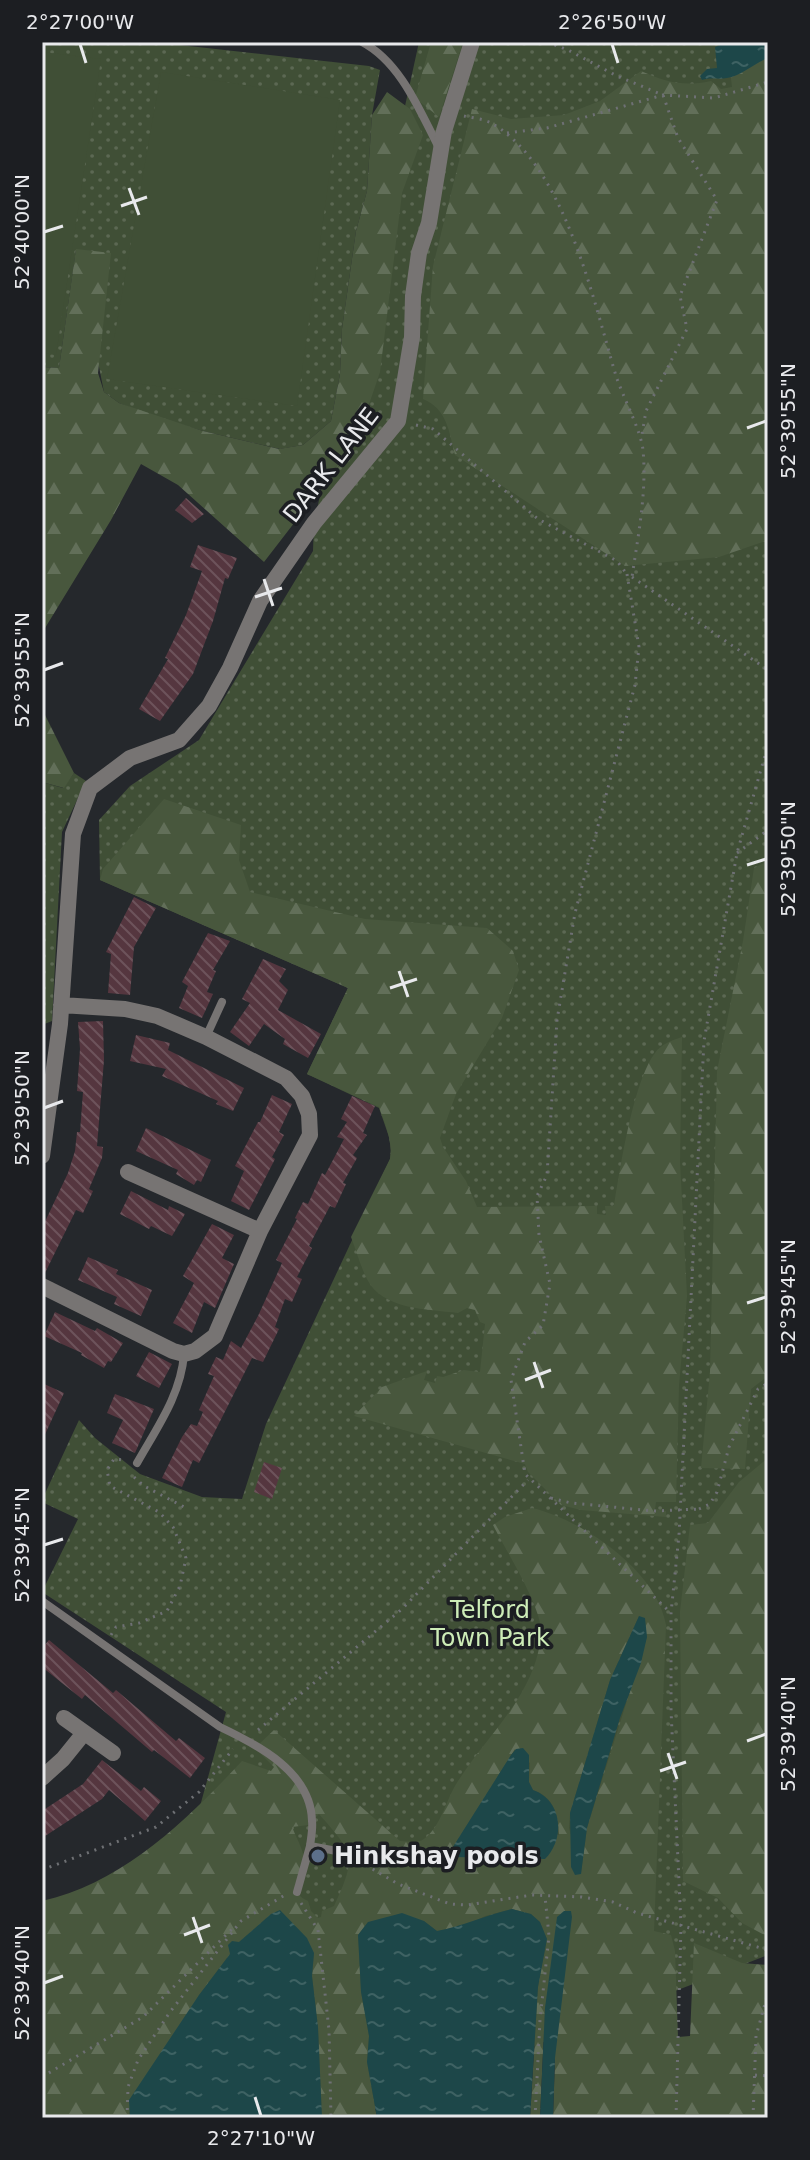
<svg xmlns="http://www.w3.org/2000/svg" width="810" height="2160" font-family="'DejaVu Sans',sans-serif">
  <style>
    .grass { fill: url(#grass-dots) }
    .forest { fill: url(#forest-firs); fill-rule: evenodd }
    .garden { fill: #404f36 }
    .water { fill: url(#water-ripples) }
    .building { fill: url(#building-back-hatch) }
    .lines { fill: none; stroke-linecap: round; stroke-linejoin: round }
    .path { stroke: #6e7074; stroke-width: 3; stroke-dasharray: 2 6; stroke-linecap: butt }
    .service { stroke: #777473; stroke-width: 8 }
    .minor { stroke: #777473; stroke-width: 16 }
    .path-bridge { stroke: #6e7074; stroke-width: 3; stroke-dasharray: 2 6; stroke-linecap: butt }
    .ticks { fill: none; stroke: #e8e9ec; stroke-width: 3 }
    .service-dot { fill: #5c6f8a; stroke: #1c1e22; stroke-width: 3 }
    .labels { text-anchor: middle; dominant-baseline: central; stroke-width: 7; stroke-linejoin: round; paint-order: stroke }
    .street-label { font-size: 24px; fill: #e8e9ec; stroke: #1c1e22 }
    .park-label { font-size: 24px; fill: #cdecb7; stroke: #1c1e22 }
    .poi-label { font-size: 24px; font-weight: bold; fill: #e8e9ec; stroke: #1c1e22; text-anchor: start }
    .neatline { fill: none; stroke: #e8e9ec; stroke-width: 3 }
    .ticks-label { font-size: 20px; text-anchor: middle; fill: #e8e9ec }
  </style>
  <defs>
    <pattern id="grass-dots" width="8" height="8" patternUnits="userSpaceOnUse" patternTransform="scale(2)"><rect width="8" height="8" fill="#404f36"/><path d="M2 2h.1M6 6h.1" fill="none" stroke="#5c6853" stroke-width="1.8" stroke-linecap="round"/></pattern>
    <pattern id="forest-firs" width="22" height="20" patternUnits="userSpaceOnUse" patternTransform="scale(2)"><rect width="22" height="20" fill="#48573d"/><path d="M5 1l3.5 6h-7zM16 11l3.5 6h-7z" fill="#626f59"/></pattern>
    <pattern id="water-ripples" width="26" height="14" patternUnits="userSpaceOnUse" patternTransform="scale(2)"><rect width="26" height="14" fill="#1d4749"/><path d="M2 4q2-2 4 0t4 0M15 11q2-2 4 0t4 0" fill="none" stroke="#3e6263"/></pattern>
    <pattern id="building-back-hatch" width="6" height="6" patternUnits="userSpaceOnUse" patternTransform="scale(2)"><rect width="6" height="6" fill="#55363f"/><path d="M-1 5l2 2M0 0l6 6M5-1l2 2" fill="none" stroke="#6d535b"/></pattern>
  </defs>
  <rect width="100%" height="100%" fill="#25282c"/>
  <path class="grass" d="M42,42H153L369,66L380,70L372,115L367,191L356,231L342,329L340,374L331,421L303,445L280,449L203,431L147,414L119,403L104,392L76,250L59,368L42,367Z
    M419,42H768V1955L348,2118H114L226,1712L42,1592L78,1519L42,1502V1500L79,1420L95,1438L140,1474L202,1497L242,1499L266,1424L390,1159L391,1150L389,1137L379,1108L307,1074L348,988L100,880L99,820L130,786L199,740L313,551L314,523Z
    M74,773L86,781L62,832L52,1021L42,1025V782L63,788Z"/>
  <path class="forest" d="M431,42H463L439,117L415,98Z
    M768,58V540L719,557L625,566L455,455C449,431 447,409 423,399L433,266L472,109L511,119L564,115L600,101L641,71C666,82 683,87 711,81L721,89L732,87L731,78L749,66Z
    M387,92L410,109L423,135L402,193L380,372L365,416L342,461L264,562L178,485L141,464L111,520L42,633V367L59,368L76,249L111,253L98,373L104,392L119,403L203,431L279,449L303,445L331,421L340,374L342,329L356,231L367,191L372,115Z
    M42,709L74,773L64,788L42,782Z
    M164,799L241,825L239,860L250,892L365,919L487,928L513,951L519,970L502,1018L456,1094L440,1138L443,1147L466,1181L477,1207L597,1206V1214L606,1215L605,1206H614C620,1169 633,1082 655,1053C661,1044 673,1040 682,1037L680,1162L687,1296L679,1385L676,1502H656L655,1509L666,1511V1517L581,1510L561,1505L528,1472L525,1464L354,1416L382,1387L427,1371L424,1380L435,1383L437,1376L443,1377L464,1370L480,1372L485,1324L480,1322L475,1310L467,1308L458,1313C428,1309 382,1310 367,1279C360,1265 356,1250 351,1237L390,1159C393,1141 385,1124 379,1107L307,1074L348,988L100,880L103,869Z
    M768,861V1376L751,1389L745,1469L701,1468L710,1372L717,1071L743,941L754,868Z
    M768,1458V1937L742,1923L718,1898L683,1881L680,1612L690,1525L708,1523L739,1482Z
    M532,1508C583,1520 657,1571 666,1625L654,1931L671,1935L675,1951L678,2037L690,2036L694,1943L742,1963L768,1965V2118H553L555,2058L549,1986L545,2008L540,2118H530L538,1987L547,1939L540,1922L531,1914L512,1909L485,1916L467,1925L437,1931L424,1921L368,1922L358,1935L361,1992L369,2036L367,2062L377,2118H322L318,2027L312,1976L314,1953L271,1914L239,1942L199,1995L129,2113L130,2118H42V1901C123,1883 187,1820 242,1761L271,1771L274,1767L255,1748L274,1730L400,1841C408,1841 417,1844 424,1839C441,1826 445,1803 455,1786C485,1736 538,1694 541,1632C542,1607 505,1549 493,1525L505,1517ZM639,1616L647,1637L587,1828L581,1874L569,1828L570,1813L610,1680ZM515,1749L530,1763L529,1782L533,1790C554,1797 558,1814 559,1835L454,1857L452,1849ZM319,1814C354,1854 357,1856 334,1906L322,1911L321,1917L318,1918L311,1911L308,1901C299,1897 297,1893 295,1884C310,1856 303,1854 292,1827L308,1825Z"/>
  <path class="garden" d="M42,52L101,59L56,355L42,353Z
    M161,72L340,100L297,406L107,379Z"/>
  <path class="water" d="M728,42H768V58C755,63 741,76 727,78C718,80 712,77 702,80L700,76L707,69L717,68L715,47Z
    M639,1616L645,1618L647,1637L641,1663L620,1718L587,1828L581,1874L575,1875L571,1867L570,1813L610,1680Z
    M523,1748L529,1755V1782L533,1790C562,1800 566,1838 545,1859L454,1857L451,1850L511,1755L516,1749Z
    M512,1909L531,1914L540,1922L547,1939L538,1987L530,2118H377L367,2062L369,2036L361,1992L358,1935L368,1922L402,1913L424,1921L437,1931C463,1926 486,1915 512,1909Z
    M280,1910L307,1938L314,1953L312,1976L318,2027L322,2118H130L129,2100L199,1995L230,1954L228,1945L232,1941L239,1942L271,1914Z
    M564,1911H571L572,1917L555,2058L553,2118H540L545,2008L557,1917Z"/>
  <path class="building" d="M186,498L204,514L192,523L175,510Z
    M198,545L237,558L228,579L225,578L213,621L193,674L160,721L139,709L168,659L165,658L186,615L202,571L190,567Z
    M134,897L156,908L134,947L130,995L108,993L111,954L106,952Z
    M208,933L230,941L213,970L216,971L207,992L213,994L202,1018L179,1008L188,986L182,982Z
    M263,959L286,969L279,981L288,990L278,1010L321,1034L308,1058L283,1044L285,1039L264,1024L249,1046L230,1032L250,1003L242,999Z
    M103,1021L104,1060L97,1146L103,1147L102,1158L89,1189L93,1191L83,1213L76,1210L44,1275H42V1228L68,1173L75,1151L77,1132H80L83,1092L77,1091L80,1049L78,1022Z
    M136,1035L170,1043L168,1050L244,1088L233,1111L216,1104L218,1101L162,1076L166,1069L130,1061Z
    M272,1095L292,1104L279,1132L284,1135L272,1157L275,1159L249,1210L231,1201L244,1171L235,1166L258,1122H260Z
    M352,1096L375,1106L363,1133L367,1135L353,1155L357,1158L343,1183L346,1184L335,1208L330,1206L309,1246L312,1248L297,1277L302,1279L292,1302L285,1299L275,1327L279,1329L263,1362L252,1358L199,1463L193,1460L182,1487L162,1478L182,1437L191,1424L197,1426L203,1412L199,1410L214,1376L208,1374L216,1357L223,1360L231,1341L241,1348L258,1316L282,1263L276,1260L297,1219L295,1218L303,1202L308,1204L322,1173L325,1175L344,1139L337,1137L347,1122L341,1119Z
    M146,1128L211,1160L201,1182L197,1180L194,1185L176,1174L178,1170L136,1151Z
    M131,1191L168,1210L169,1206L185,1214L172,1236L151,1226L149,1229L120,1214Z
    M212,1224L234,1235L222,1258L234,1264L215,1308L204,1302L192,1333L173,1323L194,1283L183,1276Z
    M88,1257L118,1270L116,1274L152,1290L141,1316L114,1304L117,1297L78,1280Z
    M55,1312L95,1331L97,1328L123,1343L111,1362L108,1361L104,1368L81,1355L82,1353L44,1336Z
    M149,1352L172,1364L159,1388L136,1376Z
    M42,1383L64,1393L42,1441Z
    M115,1394L154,1409L135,1453L112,1443L123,1420L107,1413Z
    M264,1462L282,1468L272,1499L254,1492Z
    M49,1640L113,1693L116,1690L176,1741L179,1738L205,1758L190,1778L154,1750L152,1752L85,1695L82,1699L42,1667V1648Z
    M102,1760L141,1791L144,1787L161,1801L145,1821L109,1790L102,1799L42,1838V1811L83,1784Z"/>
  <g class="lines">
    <path class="path" d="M547,42L568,50L617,76L663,95L678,138L717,200L680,296L687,329L646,411L641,440
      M464,116C473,118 485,119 493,124C565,167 593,299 616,376C623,397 641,431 643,450C647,492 638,536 632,577
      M507,133L547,128L663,95L714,98L768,82
      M416,425L433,429L538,519L617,561L626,573
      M627,574L639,647L635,685L575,913L557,1020L547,1175L537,1196L539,1235L550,1284L543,1325L525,1342L511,1380L525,1474L671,1613
      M632,577L768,670
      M737,853L768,830
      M134,1477L144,1486L188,1509
      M551,1498L571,1503L654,1511
      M699,1509L710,1504L717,1492L729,1447L758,1389L768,1383
      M111,1635L116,1627L139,1623L167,1611L180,1586L186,1558L173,1527L159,1512L110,1486L107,1470L114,1459L124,1460
      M258,1730L402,1609L528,1480
      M352,1857L398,1884L450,1904L467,1905L532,1895L582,1897L613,1902L637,1913L768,1950
      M42,1870L156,1827L199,1792L233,1749
      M301,1903L318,1930L329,2030L331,2118
      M755,2075L768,2076
      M42,2077L143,2017L233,1928
      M127,2118L128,2087L138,2060L170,2012L241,1921L285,1895
      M535,2118L540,2020L549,1936L545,1896
      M676,2118L681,1925L671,1710V1613L679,1535L704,1041L737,853L768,745
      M753,2118L756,2036L768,1993"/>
    <path class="service" d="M362,42C400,62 419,109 438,146
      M206,1037L222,1002
      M137,1463C156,1429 181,1395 184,1354
      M42,1601L220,1727C258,1745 311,1772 312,1821C313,1829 311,1838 310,1846L342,1852
      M297,1892L310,1846"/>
    <path class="minor" d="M42,1156L60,1024L73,834L90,788L130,758L179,740L209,706L230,668L260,601L314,523L398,421L412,337L413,296L419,253L429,223L444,131L472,42
      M128,1172L260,1231
      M42,1286L173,1351L184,1354L195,1351L215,1336L260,1231L310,1135L309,1114L302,1096L286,1078L206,1037L157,1016L125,1009L61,1005
      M64,1718L113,1753
      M42,1778L63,1759L84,1733"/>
    <path class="path-bridge" d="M654,1511L699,1509"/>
  </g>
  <path class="ticks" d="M80,44L86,63M612,44L618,63M129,188L139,215M121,206L147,197M44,232L63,226M747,428L766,421M264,579L273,606M255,597L282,588M44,670L63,663M747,865L766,859M399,971L408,997M390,988L417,979M44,1108L63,1101M747,1303L766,1297M534,1362L543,1388M525,1380L551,1370M44,1545L63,1539M747,1741L766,1734M668,1753L677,1779M660,1771L686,1762M193,1917L202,1943M184,1935L210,1925M44,1983L63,1976M255,2097L261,2116"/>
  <circle class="service-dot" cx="318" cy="1856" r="8"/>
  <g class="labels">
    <g class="street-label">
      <text transform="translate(331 465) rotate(-52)">DARK LANE</text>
    </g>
    <g class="park-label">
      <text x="490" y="1610">Telford<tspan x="490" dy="28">Town Park</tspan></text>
    </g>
    <g class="poi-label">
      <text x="334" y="1856">Hinkshay pools</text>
    </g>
  </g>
  <rect width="810" height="2160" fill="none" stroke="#1c1e22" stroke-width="88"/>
  <rect x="44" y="44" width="722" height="2072" class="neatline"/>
  <g class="ticks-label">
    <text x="80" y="29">2°27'00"W</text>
    <text x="612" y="29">2°26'50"W</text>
    <text transform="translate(22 232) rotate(-90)" y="7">52°40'00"N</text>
    <text transform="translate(788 421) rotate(-90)" y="7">52°39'55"N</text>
    <text transform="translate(22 670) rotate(-90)" y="7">52°39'55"N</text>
    <text transform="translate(788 859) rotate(-90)" y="7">52°39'50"N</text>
    <text transform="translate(22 1108) rotate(-90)" y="7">52°39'50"N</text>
    <text transform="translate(788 1297) rotate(-90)" y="7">52°39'45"N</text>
    <text transform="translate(22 1545) rotate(-90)" y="7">52°39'45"N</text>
    <text transform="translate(788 1734) rotate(-90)" y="7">52°39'40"N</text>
    <text transform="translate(22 1983) rotate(-90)" y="7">52°39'40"N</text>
    <text x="261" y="2145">2°27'10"W</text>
  </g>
</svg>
